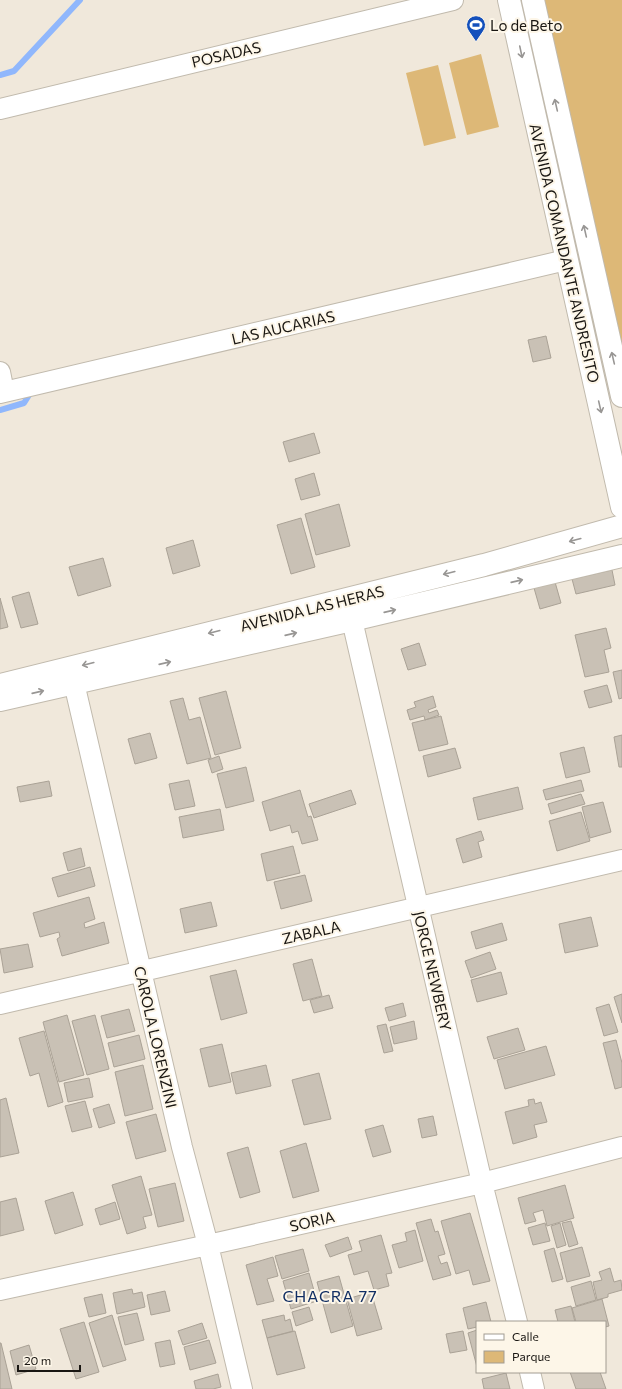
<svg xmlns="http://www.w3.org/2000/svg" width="622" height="1389" font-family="Commissioner,sans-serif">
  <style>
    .green { fill: #ddb877 }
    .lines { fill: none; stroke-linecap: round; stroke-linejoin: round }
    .stream { stroke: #90b7fc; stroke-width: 6 }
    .building { fill: #c9c1b5; stroke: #aaa296 }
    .street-casing { stroke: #c1baad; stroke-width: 22 }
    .secondary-casing { stroke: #c1baad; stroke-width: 24 }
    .street { stroke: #fff; stroke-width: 20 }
    .secondary { stroke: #fff; stroke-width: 22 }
    .oneway { stroke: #989694 }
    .labels { text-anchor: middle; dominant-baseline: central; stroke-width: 4; stroke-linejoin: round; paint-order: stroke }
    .poi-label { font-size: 15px; fill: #191612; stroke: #fdf6e8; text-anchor: start }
    .street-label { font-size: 15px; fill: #191612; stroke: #fdf6e8 }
    .neighbourhood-label { font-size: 16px; letter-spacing: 1px; fill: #112e63; stroke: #fdf6e8 }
  </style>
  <rect width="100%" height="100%" fill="#f0e8db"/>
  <path class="green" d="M540,0H622V362Z
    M481,54L499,127L467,135L449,63Z
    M438,65L456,138L424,146L406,73Z"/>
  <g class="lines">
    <path class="stream" d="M0,75L14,71L80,0
      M0,410L24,403L29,395"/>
  </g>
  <path class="building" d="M546,336L551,358L533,362L528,340Z
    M314,433L320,453L289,462L283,442Z
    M314,473L320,495L301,500L295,479Z
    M339,504L350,546L316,555L305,514Z
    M301,518L315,567L291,574L277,525Z
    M193,540L200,566L173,574L166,548Z
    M103,558L111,586L78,596L69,567Z
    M612,570L615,585L576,594L572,579Z
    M555,582L561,603L540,609L534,588Z
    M29,592L38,624L21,628L12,597Z
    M0,598L8,627L0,629Z
    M606,628L611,648L604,650L609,672L585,677L575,635Z
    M419,643L426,665L408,670L401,649Z
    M622,670V698L619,699L613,672Z
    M607,685L612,702L589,708L584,691Z
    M226,691L241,748L215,755L199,698Z
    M433,696L436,707L428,710L429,713L437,710L439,715L425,720L424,716L410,720L407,710L416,707L414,702Z
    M183,698L189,720L200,717L211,758L187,764L170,701Z
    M441,716L448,744L419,751L412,723Z
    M150,733L157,758L135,764L128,739Z
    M622,735V767H619L614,737Z
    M584,747L590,772L566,778L560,753Z
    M455,748L461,768L428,777L423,756Z
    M219,756L223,769L212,773L208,760Z
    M246,767L254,801L226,808L217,774Z
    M189,780L195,806L175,810L169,784Z
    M581,780L584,791L546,800L543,790Z
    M49,781L52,796L20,802L17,787Z
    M518,787L523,809L478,820L473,798Z
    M300,790L308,817L311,816L318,840L302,844L298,831L292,833L290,825L270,831L262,802Z
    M351,790L356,804L314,818L309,804Z
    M581,794L585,804L551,814L548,804Z
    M603,802L611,832L590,838L582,807Z
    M220,809L224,830L183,838L179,817Z
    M581,812L590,841L557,851L549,821Z
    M481,831L484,840L478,842L482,857L463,863L456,839Z
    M293,846L300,873L267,881L261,854Z
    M81,848L85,866L68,871L63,853Z
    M90,867L95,886L58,897L52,878Z
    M305,875L312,901L281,909L274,882Z
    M89,897L95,919L84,923L85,928L104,922L109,943L62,956L57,939L60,937L59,932L40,937L33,913Z
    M211,902L217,926L185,933L180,909Z
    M591,917L598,946L565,953L559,924Z
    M502,923L507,940L476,949L471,932Z
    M28,944L33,967L4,973L0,949Z
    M490,952L496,969L471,978L465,961Z
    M312,959L322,996L303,1001L293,964Z
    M236,970L247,1013L221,1020L210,976Z
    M501,972L507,994L477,1002L471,980Z
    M622,994V1023L614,997Z
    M329,995L333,1008L314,1013L310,1000Z
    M403,1003L406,1016L389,1021L385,1008Z
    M609,1004L618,1032L604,1036L596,1008Z
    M129,1009L135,1031L107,1038L101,1016Z
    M67,1015L84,1075L59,1082L43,1022Z
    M95,1015L109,1069L87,1075L72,1021Z
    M414,1021L417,1039L394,1044L390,1027Z
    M386,1024L393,1051L384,1053L377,1026Z
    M518,1028L525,1050L494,1059L487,1037Z
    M44,1031L63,1102L48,1107L39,1073L30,1076L19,1038Z
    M139,1035L145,1059L114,1067L108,1043Z
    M616,1040L622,1063V1087L615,1089L603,1043Z
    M222,1044L231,1082L209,1087L200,1049Z
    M546,1046L555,1075L505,1089L497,1060Z
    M143,1065L153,1109L125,1116L115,1072Z
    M266,1065L271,1086L236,1094L231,1073Z
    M319,1073L331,1119L304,1125L292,1080Z
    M89,1078L93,1097L68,1102L64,1083Z
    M6,1098L19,1153L0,1157V1100Z
    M534,1099L535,1104L541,1102L547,1122L534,1125L537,1137L513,1144L505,1112L529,1106L528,1100Z
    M85,1101L92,1127L72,1132L65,1106Z
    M109,1104L115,1123L99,1128L93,1109Z
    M156,1114L166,1151L136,1159L126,1122Z
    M433,1116L437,1135L422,1138L418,1119Z
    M383,1125L391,1152L373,1157L365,1130Z
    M306,1143L319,1191L293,1198L280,1151Z
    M248,1147L260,1192L240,1198L227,1153Z
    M141,1176L152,1215L143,1217L146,1228L127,1234L112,1185Z
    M175,1183L184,1221L158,1227L149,1189Z
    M565,1185L574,1218L547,1226L543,1210L533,1213L536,1221L525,1224L518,1198Z
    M73,1192L83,1225L55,1234L45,1201Z
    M16,1198L24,1230L0,1236V1202Z
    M115,1202L120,1219L100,1225L95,1209Z
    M470,1213L490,1281L473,1285L469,1270L456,1274L441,1221Z
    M431,1219L435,1232L438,1231L445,1254L438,1256L441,1264L447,1262L451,1275L433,1280L416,1223Z
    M571,1221L578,1244L569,1247L562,1223Z
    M545,1223L550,1241L533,1245L528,1228Z
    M560,1223L566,1245L557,1248L551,1226Z
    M415,1230L423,1261L399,1268L392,1245L407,1241L405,1233Z
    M381,1235L392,1273L386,1274L389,1286L374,1290L368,1271L354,1275L348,1255L362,1251L359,1241Z
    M348,1237L352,1249L330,1257L325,1245Z
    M582,1247L590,1276L567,1282L560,1253Z
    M554,1248L563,1279L552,1282L544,1251Z
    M303,1249L309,1271L282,1279L275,1256Z
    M273,1257L278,1276L267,1279L274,1301L257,1305L246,1265Z
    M610,1268L614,1282L621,1280L622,1290L608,1294V1297L597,1300L593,1282L602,1280L599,1272Z
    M309,1273L317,1301L291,1309L283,1281Z
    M339,1276L353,1326L331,1333L317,1282Z
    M591,1281L596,1300L576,1306L571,1287Z
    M132,1289L133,1294L142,1292L145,1307L117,1314L113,1293Z
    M165,1291L170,1311L151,1315L147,1295Z
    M371,1292L382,1329L357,1336L347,1299Z
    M102,1294L106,1313L89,1317L84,1298Z
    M602,1299L609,1326L605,1327V1322H576L572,1308Z
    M486,1302L491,1322H477V1327L468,1329L463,1308Z
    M571,1306L575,1322H558L555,1310Z
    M309,1307L313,1320L296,1326L292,1312Z
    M137,1313L144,1340L125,1345L118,1317Z
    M112,1315L126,1360L103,1367L89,1323Z
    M284,1315L285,1321L290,1319L293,1331L267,1338L262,1320Z
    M84,1322L99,1372L76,1379L60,1329Z
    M202,1323L207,1338L183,1345L178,1331Z
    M477,1330V1367L468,1333Z
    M295,1331L305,1368L277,1375L267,1338Z
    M463,1331L467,1350L450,1353L446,1334Z
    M170,1340L175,1364L160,1367L155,1343Z
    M209,1340L216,1363L190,1370L184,1347Z
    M0,1343H1L12,1389H0Z
    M29,1345L36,1369L16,1375L10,1351Z
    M570,1372H600L606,1389H576Z
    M506,1373L510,1389H484L482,1379Z
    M218,1374L221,1387L213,1389H196L194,1381Z"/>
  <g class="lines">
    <g class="street-casing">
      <path id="street" d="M0,109L453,0
        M0,372L4,392
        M0,393L566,260
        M352,620L482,1183L517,1322
        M74,683L182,1147L208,1245L242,1389
        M0,1004L622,860
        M0,1290L208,1245L482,1183L622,1147
        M530,1372L534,1389"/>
    </g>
    <g class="secondary-casing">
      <path id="secondary" d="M509,0L622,507
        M533,0L622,396
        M0,685L484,565L622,526
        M0,700L352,620L622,556"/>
    </g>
    <use href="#street" class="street"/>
    <use href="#secondary" class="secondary"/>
  </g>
  <defs><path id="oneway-shaft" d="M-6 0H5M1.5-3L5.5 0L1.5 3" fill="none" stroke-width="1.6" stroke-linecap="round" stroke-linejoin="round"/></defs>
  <g class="oneway">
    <use href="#oneway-shaft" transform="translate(521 52) rotate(78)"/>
    <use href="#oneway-shaft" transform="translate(556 105) rotate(-103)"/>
    <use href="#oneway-shaft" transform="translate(585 231) rotate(-103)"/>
    <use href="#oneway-shaft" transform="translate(613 358) rotate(-103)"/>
    <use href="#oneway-shaft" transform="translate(600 407) rotate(77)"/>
    <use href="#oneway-shaft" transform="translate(575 540) rotate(165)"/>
    <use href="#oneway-shaft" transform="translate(449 573) rotate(166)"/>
    <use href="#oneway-shaft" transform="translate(517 581) rotate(-13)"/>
    <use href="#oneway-shaft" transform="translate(390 611) rotate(-13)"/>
    <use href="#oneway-shaft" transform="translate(214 632) rotate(166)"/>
    <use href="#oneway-shaft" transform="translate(291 634) rotate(-13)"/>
    <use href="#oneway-shaft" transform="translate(165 663) rotate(-13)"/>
    <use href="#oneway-shaft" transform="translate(88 664) rotate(166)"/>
    <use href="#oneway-shaft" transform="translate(38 692) rotate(-13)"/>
  </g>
  <defs>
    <g id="stadium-pin" transform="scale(1)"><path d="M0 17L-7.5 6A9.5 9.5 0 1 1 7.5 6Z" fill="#1450bc" stroke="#fdf6e8"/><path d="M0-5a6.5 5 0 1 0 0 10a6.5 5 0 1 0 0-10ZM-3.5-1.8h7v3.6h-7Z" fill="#fff"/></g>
  </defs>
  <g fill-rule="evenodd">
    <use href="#stadium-pin" x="476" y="25"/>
  </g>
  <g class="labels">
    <g class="poi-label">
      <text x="490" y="25">Lo de Beto</text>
    </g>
    <g class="street-label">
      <text transform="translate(226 54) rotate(-13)">POSADAS</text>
      <text transform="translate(565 253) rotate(77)">AVENIDA COMANDANTE ANDRESITO</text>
      <text transform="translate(283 327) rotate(-13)">LAS AUCARIAS</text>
      <text transform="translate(312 608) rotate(-14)">AVENIDA LAS HERAS</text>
      <text transform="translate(311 932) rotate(-13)">ZABALA</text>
      <text transform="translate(433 971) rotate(77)">JORGE NEWBERY</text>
      <text transform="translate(156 1037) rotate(77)">CAROLA LORENZINI</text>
      <text transform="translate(312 1221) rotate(-13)">SORIA</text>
    </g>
    <g class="neighbourhood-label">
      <text x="330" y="1295">CHACRA 77</text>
    </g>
  </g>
  <rect x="476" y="1321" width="130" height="52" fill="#fdf6e8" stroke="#a29c92"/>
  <rect x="484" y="1334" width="20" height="6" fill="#ffffff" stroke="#a29c92"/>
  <text x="512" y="1341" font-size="12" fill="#191612">Calle</text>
  <rect x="484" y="1351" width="20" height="12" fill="#ddb877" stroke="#a29c92"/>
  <text x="512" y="1361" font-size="12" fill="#191612">Parque</text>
  <path d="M18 1365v6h62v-6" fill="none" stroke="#191612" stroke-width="2"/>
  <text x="24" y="1365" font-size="12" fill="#191612" stroke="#fdf6e8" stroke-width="3" paint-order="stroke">20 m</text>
</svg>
